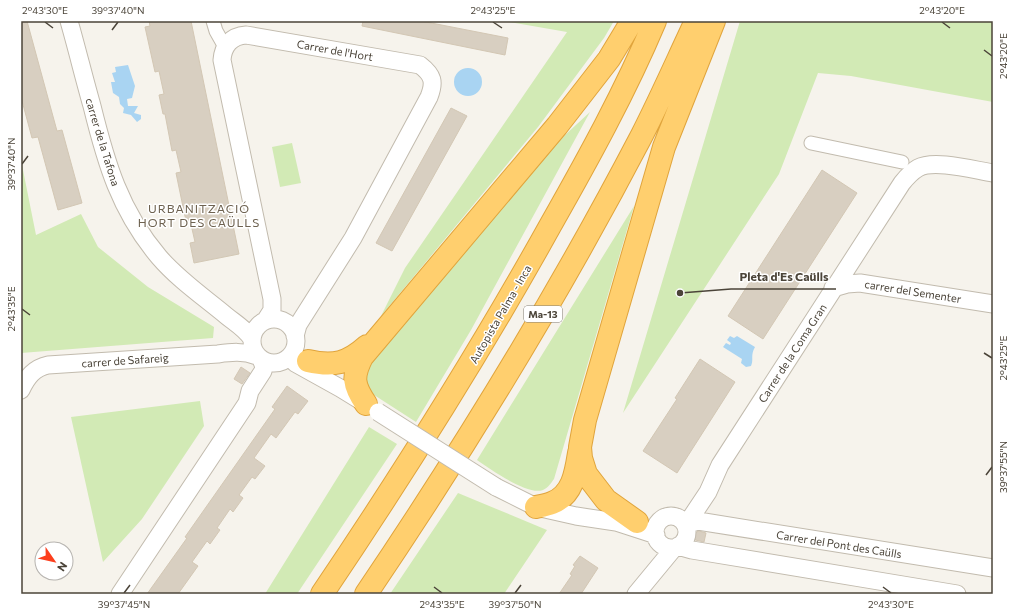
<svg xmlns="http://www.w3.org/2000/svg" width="1014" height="615" font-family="Commissioner,sans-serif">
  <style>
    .green { fill: #d2eab5 }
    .water { fill: #a9d4f2 }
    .building { fill: #d8cfc1; stroke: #d3c7b4 }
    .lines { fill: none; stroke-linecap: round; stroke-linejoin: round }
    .pedestrian-casing { stroke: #c2bbae; stroke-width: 15 }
    .minor-casing { stroke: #c2bbae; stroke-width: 19 }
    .motorway-casing { stroke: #e0a43c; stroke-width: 24 }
    .pedestrian { stroke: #fff; stroke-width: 13 }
    .minor { stroke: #fff; stroke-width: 17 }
    .motorway { stroke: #ffcf6e; stroke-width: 22 }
    .minor-bridge-casing { stroke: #c2bbae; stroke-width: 19; stroke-linecap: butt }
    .minor-bridge { stroke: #fff; stroke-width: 17 }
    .ticks { fill: none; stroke: #4b4439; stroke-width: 1.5 }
    .labels { text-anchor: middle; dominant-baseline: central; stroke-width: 3; stroke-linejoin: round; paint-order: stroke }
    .shield { fill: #fff; stroke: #817c74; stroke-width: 1 }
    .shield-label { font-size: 10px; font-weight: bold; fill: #4b4439 }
    .street-label { font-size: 11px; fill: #4b4439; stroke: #fff }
    .neighbourhood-label { font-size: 12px; letter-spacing: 1px; fill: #6e6250; stroke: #fff }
    .leader { fill: none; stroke: #4b4439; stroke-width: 1.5 }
    .callout-dot { fill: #4b4439; stroke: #fff; stroke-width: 1.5 }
    .callout-label { font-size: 12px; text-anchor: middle; font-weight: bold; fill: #4b4439; stroke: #fff; stroke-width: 3; stroke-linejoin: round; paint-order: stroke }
    .neatline { fill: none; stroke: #4b4439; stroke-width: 1.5 }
    .ticks-label { font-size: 10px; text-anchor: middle; fill: #4b4439 }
  </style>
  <rect width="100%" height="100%" fill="#f6f3ec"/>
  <path class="green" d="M504,21H614L604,38L538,127L381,316L405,268L567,32Z
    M740,21H993V102L851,76L818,73L779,174L623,413Z
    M590,112L471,330L416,422L371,393L367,388L366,366L539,159Z
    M292,143L301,183L280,187L272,147Z
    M21,160L36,235L81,214L98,247L148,287L214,327L213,338L21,353Z
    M634,206L554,479C551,483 548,488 543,490C528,496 490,469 477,460Z
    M200,401L204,426L142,519L103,562L71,417Z
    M369,427L397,444L297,594H265Z
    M458,493L547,530L504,594H390Z"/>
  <path class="water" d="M128,65L135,86L132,98L127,99L128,106H138L134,113L141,115V119L137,122L131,115L123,113L124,108L120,104L119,97L113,93L111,82H115L112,73L116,72L115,67Z
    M454 82a14 14 0 1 1 28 0a14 14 0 1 1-28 0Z
    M730,336L734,338L737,336L755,347C750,356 754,359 751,366L746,367L741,363L742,359L723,347L726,343L730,345L731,343L727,340Z"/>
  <path class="building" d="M21,21H27L57,131L62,130L82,203L58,210L38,137L32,138L21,97Z
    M149,21H191L239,254L194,263L190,243L195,242L190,220L186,221L182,202L176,173L181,172L176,150L172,151L165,114H163L159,95L164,94L159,71L155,72L145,27L150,26Z
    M363,21H421L508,38L505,55L362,26Z
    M451,108L467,116L392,251L376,243Z
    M822,170L857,193L763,339L728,316Z
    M700,359L735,382L677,473L643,451L677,399L675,398Z
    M241,367L250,373L242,384L234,379Z
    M287,386L308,401L298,414L295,412L276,438L271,434L254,458L265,466L255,479L252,477L239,495L243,498L233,512L230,509L217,528L220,530L210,544L207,541L192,562L198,566L178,594H147L187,538L185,537L275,409L272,407Z
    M699,531L706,533L704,542L691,539L692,534Z
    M580,556L598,568L581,594H559L572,575L570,574L575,566L573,565Z"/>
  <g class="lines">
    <g class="pedestrian-casing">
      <path id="pedestrian" d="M213,21L216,31L225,47
        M811,143L902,162"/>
    </g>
    <g class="minor-casing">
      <path id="minor" d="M69,21C77,49 84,78 92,106C106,163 120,211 159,257C178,279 201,295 223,313C233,322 244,327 252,339
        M833,288L847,284L860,283L993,304
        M252 341a22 22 0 1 1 44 0a22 22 0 1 1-44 0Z
        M265,321L272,310V299L222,60C223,46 231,36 246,35L420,65C433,75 435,82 429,97L353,238L298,325L295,336
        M295,363L340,388L366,404
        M21,390C27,377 34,368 48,365L218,354C232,352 243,351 257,356
        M496,487L536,507L576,516L616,522L656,535
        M655 532a16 16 0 1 1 32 0a16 16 0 1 1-32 0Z
        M686,525L708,492L720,465L902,183C906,178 911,172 918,168C934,159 974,170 993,173
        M686,525L698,521L993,568
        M678,546L692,550L957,594
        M120,594L247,403L250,391L263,371L264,367L261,359
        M636,594L674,548"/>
    </g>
    <g class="motorway-casing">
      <path id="motorway" d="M308,361C334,367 348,363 367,346
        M366,404C353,385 352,377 362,357L557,126L609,59L632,21
        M536,507C541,506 547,505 552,503C573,495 576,472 579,453
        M637,522L606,500L586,474L581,458L580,447L585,420L664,147L714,21
        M322,594C403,474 480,352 550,226C588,159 625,92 655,21
        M366,594C466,446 559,294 642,135C661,98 678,59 696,21"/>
    </g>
    <use href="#pedestrian" class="pedestrian"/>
    <use href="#minor" class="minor"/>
    <use href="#motorway" class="motorway"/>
    <g class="minor-bridge-casing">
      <path id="minor-bridge" d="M378,412L496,487"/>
    </g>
    <use href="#minor-bridge" class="minor-bridge"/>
  </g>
  <path class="ticks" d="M45,22L53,28M493,22L502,28M942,22L950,28M112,30L118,22M984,50L992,56M22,164L28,156M22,309L30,315M984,353L992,358M986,475L992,467M434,587L442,593M883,587L891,593M124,593L130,585M515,593L521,585"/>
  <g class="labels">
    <rect class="shield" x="524" y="306" width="38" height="16" rx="3"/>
    <g class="shield-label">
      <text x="543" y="314">Ma-13</text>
    </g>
    <g class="street-label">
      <text transform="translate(335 50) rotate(10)">Carrer de l'Hort</text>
      <text transform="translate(103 142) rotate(73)">carrer de la Tafona</text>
      <text transform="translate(913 291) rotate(9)">carrer del Sementer</text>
      <text transform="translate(500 314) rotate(-60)">Autopista Palma - Inca</text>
      <text transform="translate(792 353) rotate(-57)">Carrer de la Coma Gran</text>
      <text transform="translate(125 360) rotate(-4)">carrer de Safareig</text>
      <text transform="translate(839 544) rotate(9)">Carrer del Pont des Caülls</text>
    </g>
    <g class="neighbourhood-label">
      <text x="199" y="208">URBANITZACIÓ<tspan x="199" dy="14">HORT DES CAÜLLS</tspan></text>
    </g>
  </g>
  <path class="leader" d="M680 293L731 289H836"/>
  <circle class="callout-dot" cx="680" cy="293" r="4"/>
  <g class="callout-label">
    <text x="784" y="281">Pleta d'Es Caülls</text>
  </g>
  <rect width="1014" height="615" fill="none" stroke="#ffffff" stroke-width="44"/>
  <g transform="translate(54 561) rotate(124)"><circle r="19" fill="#ffffff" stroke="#b7b4b0"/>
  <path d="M0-3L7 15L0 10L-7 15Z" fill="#fc3f1d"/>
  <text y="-6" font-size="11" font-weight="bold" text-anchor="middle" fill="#4b4439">N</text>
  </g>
  <rect x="22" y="22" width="970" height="571" class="neatline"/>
  <g class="ticks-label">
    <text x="45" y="14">2°43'30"E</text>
    <text x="118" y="14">39°37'40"N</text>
    <text x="493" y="14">2°43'25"E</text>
    <text x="942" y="14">2°43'20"E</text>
    <text transform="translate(1003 56) rotate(-90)" y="4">2°43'20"E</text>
    <text transform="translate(11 164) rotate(-90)" y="4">39°37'40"N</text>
    <text transform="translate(11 309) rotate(-90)" y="4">2°43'35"E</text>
    <text transform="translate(1003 358) rotate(-90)" y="4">2°43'25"E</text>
    <text transform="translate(1003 467) rotate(-90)" y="4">39°37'55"N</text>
    <text x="124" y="608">39°37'45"N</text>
    <text x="442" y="608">2°43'35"E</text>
    <text x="515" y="608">39°37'50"N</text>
    <text x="891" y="608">2°43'30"E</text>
  </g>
</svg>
